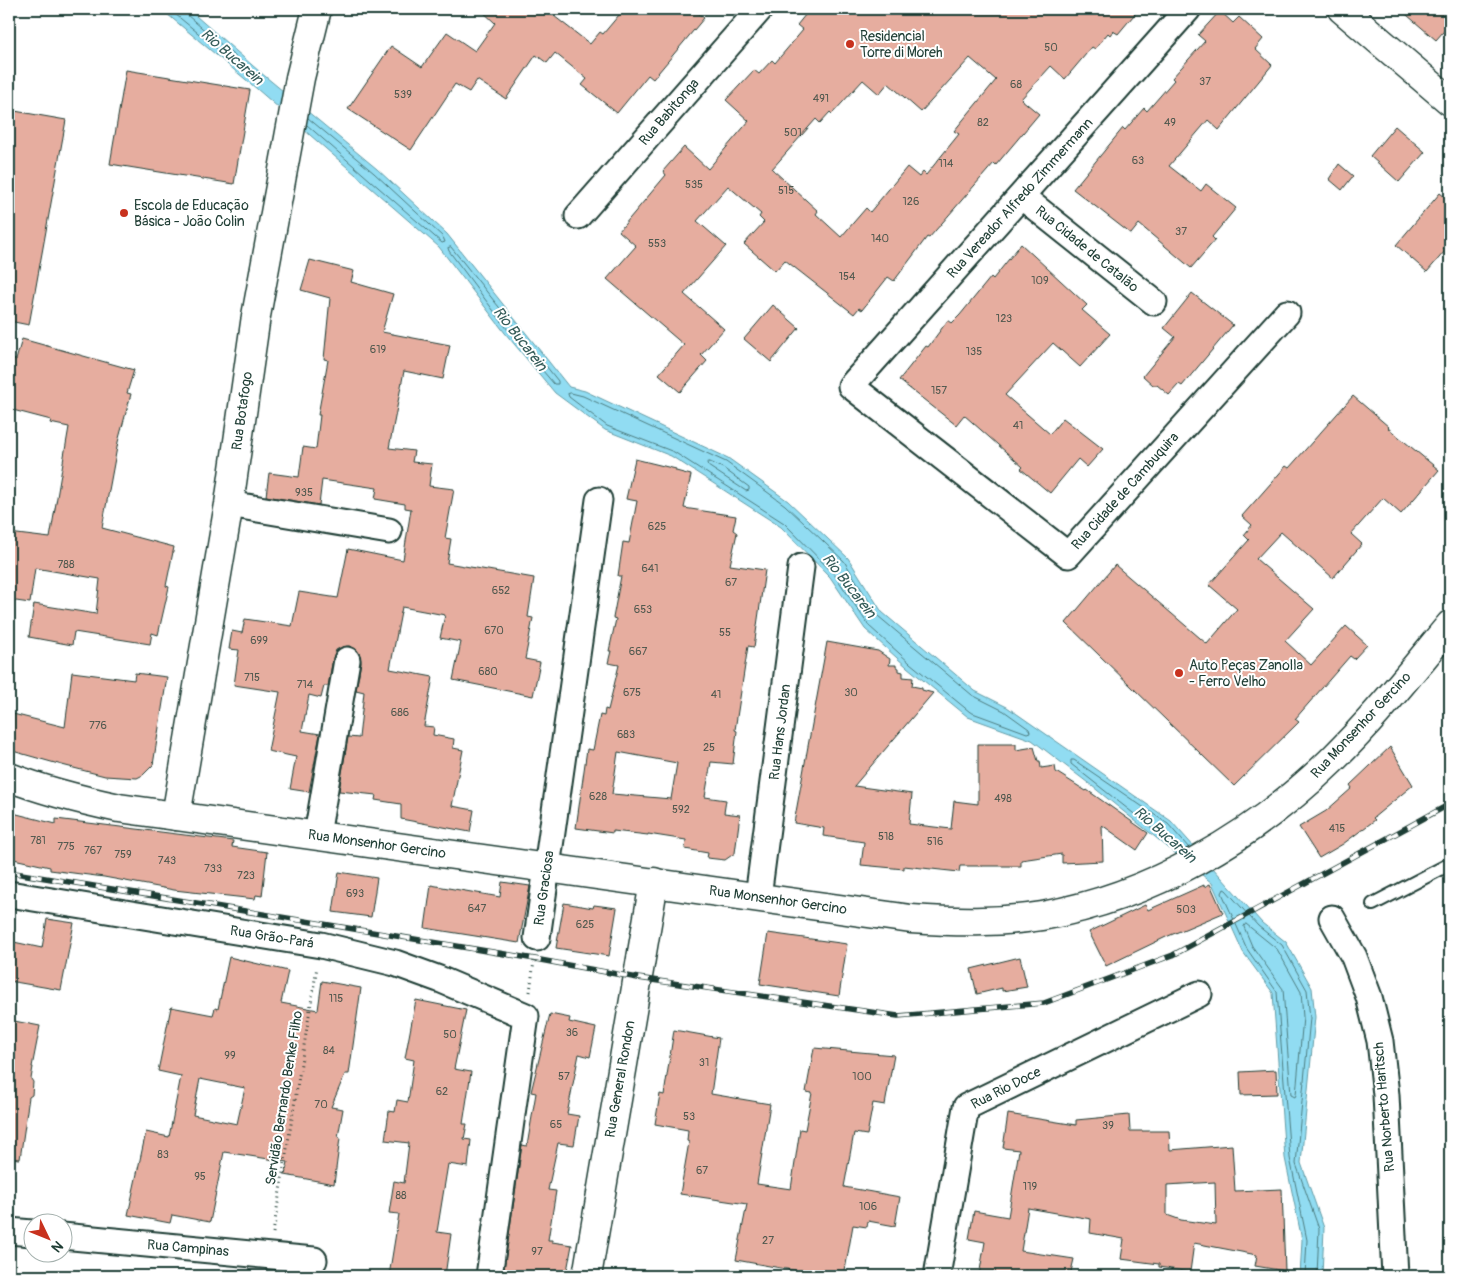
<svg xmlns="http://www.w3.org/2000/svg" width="1459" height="1285" font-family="Pangolin,sans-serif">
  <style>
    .water { fill: #91dcf2; stroke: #639ca6 }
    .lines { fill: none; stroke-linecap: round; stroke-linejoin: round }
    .shore { stroke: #4d7d80; stroke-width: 1 }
    .building { fill: #e6ad9f; stroke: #1f3d34; fill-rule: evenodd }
    .service-casing { stroke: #1f3d34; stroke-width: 16 }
    .minor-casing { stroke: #1f3d34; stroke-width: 29 }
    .tertiary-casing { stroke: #1f3d34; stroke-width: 31 }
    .primary-casing { stroke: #1f3d34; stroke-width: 31 }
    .path { stroke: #1f3d34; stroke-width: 3; stroke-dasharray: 1 4; stroke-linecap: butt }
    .service { stroke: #fff; stroke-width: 12 }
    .minor { stroke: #fff; stroke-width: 25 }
    .tertiary { stroke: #fff; stroke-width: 28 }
    .primary { stroke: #fff; stroke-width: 28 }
    .rail-casing { stroke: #1f3d34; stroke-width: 5.5 }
    .rail { stroke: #fff; stroke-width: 4; stroke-dasharray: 11; stroke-linecap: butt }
    .poi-dot { fill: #c8321e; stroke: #fff; stroke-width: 2 }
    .labels { text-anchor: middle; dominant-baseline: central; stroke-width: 4; stroke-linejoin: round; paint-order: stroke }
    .number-label { font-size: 11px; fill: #51594f }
    .poi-label { font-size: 14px; fill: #1f3d34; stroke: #fff; text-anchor: start }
    .street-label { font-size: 14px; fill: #1f3d34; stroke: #fff }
    .water-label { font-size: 15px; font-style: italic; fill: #365d5a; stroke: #fff }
  </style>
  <rect width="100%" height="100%" fill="#fff"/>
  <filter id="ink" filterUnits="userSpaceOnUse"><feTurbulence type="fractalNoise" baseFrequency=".02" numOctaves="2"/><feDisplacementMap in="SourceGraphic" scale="10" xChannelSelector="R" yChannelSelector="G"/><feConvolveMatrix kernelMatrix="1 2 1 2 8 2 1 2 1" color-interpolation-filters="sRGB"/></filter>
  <g filter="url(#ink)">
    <path class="water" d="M161,9H188L260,72L377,169L447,234L569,387L585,391L728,458L788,501L848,558L882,612L975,691L1007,707L1171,821L1262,923L1286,942L1312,988L1315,1017L1301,1163L1324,1228L1322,1276H1300L1302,1240L1285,1158L1273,993L1243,952L1212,883L1092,786L1032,740L968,717L907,667L865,629L830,577L781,527L671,456L605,430L555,393L505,333L439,247L257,89Z"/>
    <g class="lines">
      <path class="shore" d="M169,9L249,75H253V72L187,15L185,9
        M307,125L442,243L445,242L443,237L374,173L308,118
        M451,247L558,381V384H554L508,330L449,251L448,248Z
        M571,393L583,396L726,462L785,505L844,561L878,616L972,695L1004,711L1029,729L1030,732L1027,733L970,712L910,663L869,626L834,574L784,523L674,452L607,426L569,397L568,394Z
        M710,462L723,468L749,487V490L746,491L708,466L707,463Z
        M1181,851L1071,764V760H1074L1168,824L1189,848
        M1246,924L1277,949L1301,992L1303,1017L1296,1095L1295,1097L1291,1095L1283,989L1252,946L1244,927Z
        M1305,1276L1307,1240L1290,1158L1277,992L1247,949L1222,893L1224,889L1226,890L1258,926L1282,945L1307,990L1310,1018L1296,1164L1319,1229L1317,1276"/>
    </g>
    <path class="building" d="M480,9H545L590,44L600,32L603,34L624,9H693L704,18L653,79L648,75L617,113L582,85L587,79L555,53L547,63L536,55L506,99L477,80L469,92L455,84L411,150L348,109L391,46L422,67L447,32L475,51L495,23Z
      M810,9H1139L1118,34L1113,31L1110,35L1108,33L1095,49L1092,47L1065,79L1051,66L1021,99L1039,114L996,165L994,163L929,238L927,237L894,281L888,277L862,310L859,308L854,314L785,260L775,271L744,244L764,222L759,217L761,214L728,186L697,221L726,246L684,294L724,329L701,355L707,361L680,392L659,374L684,345L607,279L636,246L619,231L666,175L663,171L684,147L708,169L749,121L726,100L754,70L759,74L772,60L775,63L803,30L797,25ZM970,58L996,80L954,131L959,134L926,175L923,172L919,177L907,167L870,212L866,208L841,237L816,214L818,211L772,169L816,119L820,123L830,112L832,114L863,80L879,94L888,83L921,112Z
      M1400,9H1450V24L1436,40Z
      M1220,11L1233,23L1239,17L1263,39L1255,49L1272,65L1219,130L1208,120L1169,166L1201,191L1206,184L1236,208L1212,237L1215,240L1191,268L1139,224L1131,234L1073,189L1123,128L1125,130L1144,108L1147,111L1174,80L1172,78L1205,41L1198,35Z
      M126,70L250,90L234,184L110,164Z
      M9,110L66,120L29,325L9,321Z
      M1395,126L1425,152L1399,182L1370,156Z
      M1339,164L1353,176L1342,190L1329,179Z
      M1440,193L1450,201V240L1443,249L1445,251L1427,272L1396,245Z
      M1021,244L1087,305L1082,310L1110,334L1080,367L1053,343L1005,395L1050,434L1063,418L1103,449L1087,467L1078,459L1050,493L1021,469L1023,467L964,415L956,425L899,380L926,346L928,347L948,320L952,323L960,315L991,277L993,279Z
      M310,260L354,271L351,282L393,294L382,332L450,345L443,379L404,371L389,448L414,451L412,462L432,464L429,486L454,489L445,538L451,539L447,563L534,578L528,617L533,618L525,659L540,662L533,696L453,680L461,642L440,638L445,615L402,607L390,669L433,677L424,726L434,727L433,735L454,739L453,748L463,750L452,806L474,810L470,832L401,819V804L375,800L376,795L339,791L348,737L359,738L364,692L356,690L361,662L360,655L356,649L349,646L342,647L336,650L333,658L328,686H324L321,698L309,695L302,731L320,734L309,792L290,789L296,757L268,751L280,692L234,685L239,650L229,649L232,631L242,633L245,619L292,626L299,592L338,598L348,549L403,560L411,509L405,508V504L375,499L377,488L322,480L319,505L266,496L269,473L299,477L303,447L316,449L320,415H318L328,360L324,359L330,298L301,290Z
      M1192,293L1233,325L1182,386L1179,384L1169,395L1157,385H1153L1143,376L1175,337L1164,328Z
      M773,305L799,328L771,362L744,339Z
      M22,339L134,370L127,393L131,394L118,442L102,528L174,547L166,586L169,587L158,635L152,633L150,644L74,632L72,645L29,637L34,604L96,614L100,579L35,568L30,603L9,600V533L50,538L69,427L50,423L51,420L9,409V358L16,360Z
      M1353,396L1389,427L1388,428L1439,470L1401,514L1383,498L1351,534L1362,544L1333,578L1281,532L1256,559L1314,609L1285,641L1311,665L1346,626L1367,645L1354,659L1350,656L1295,719L1299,722L1234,786L1066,623L1115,565L1207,644L1237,609L1209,585L1249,540L1244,535L1252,525L1242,516L1286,466L1289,468Z
      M635,459L676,469V471L691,475L684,508L736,516L733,530L737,533L730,565L765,570L754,647L748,646L735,730L737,731L733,764L711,762L705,797L726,800L724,813L740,815L735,853L725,860L707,858L708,853L685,849L686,840L648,834V835L613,831V833L576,828L587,749L593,750L600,715L604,716L605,709L608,710L619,665L608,663L611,651H609L616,619L613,618L621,576H618L623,542L629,543L637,501L626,499ZM618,752L677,763L671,799L612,794Z
      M827,642L878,651L890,659L889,665H896V667L899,668V671L903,672V677L913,678L912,686L922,688V690L933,693L854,786L912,794L909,824L951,829L954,801L978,804V744H1016V750L1034,747L1038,761H1040L1041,768L1055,766L1056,772L1086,791L1087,790L1148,833L1137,850L1102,825L1103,861L1062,863V854L1021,860V866H960L959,872L904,866V869L861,865L864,842L823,836L824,828L794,823Z
      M72,672L134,680L135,673L167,677L153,765L143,775L137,778L105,776L62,765L9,750V713L65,727Z
      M1390,747L1413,785L1373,818L1375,820L1343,844L1319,858L1299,827L1326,811L1352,788L1350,785Z
      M9,812L56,824V819L233,841L232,847L267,852L262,896L256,895L255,899L174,890L104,877L50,870V867L9,858Z
      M339,872L377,878L371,917L333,912Z
      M502,882L530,886L519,943L425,928L431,885L500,897Z
      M1210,884L1223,913L1166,937L1106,966L1089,932L1145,905L1148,910L1204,885V887Z
      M564,903L593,908L594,905L617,908L609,956L556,948Z
      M47,919L74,923L61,990L9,981V941L42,948Z
      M768,933L847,944L839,996L760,984Z
      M229,957L288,971L281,1003L318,1010L322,981L361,988L349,1074H345L331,1107L343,1109L338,1137L340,1138L334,1184L285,1175L288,1162L224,1152L210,1222L172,1215L170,1223L128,1215L146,1132L169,1137L181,1076L158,1071L171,1007L213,1015L215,1008L218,1009ZM200,1079L245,1088L237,1124L193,1115Z
      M1020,957L1027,987L1002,991V988L977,994L971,969Z
      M416,1000L466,1010L454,1069L471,1072L463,1124H467L464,1139L471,1140L468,1167L448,1164L437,1232L451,1234L445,1276H389L399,1214L389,1213L394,1181L404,1183L409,1143L385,1140L389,1111L395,1112L397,1100L408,1102L414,1060L405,1058Z
      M550,1014L570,1018L569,1022L596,1028L590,1057L579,1054L567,1114L579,1116L574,1145L558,1143L548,1190L556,1191L548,1240H552V1242L572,1245L566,1276H503L522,1145L527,1146L536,1093L531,1092Z
      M9,1020L40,1026L32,1067H33L31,1079L33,1082L32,1095L29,1097L20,1159L9,1158Z
      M674,1030L719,1038L711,1094L770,1104L757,1184L791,1189L800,1129L805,1130L812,1093L806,1092L814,1048L894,1055L885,1105L873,1103L867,1135L854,1133L844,1187L900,1197L895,1226L868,1221L867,1227L853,1225L844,1276H802L803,1272L736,1260L747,1204L680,1194L689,1142L687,1141L688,1130L655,1124L660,1094L664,1095Z
      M1276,1070L1277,1094L1241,1095L1240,1072Z
      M1008,1114L1076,1125V1120L1129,1115L1130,1131H1169L1170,1150L1232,1145L1235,1191L1282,1189L1285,1271L1255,1266L1257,1255L1194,1243L1190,1272L1159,1267V1264L1121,1259L1124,1239L1090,1233L1091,1219L1028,1208L1021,1251L1074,1259L1070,1276H979L985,1242L969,1239L974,1211L1008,1217L1019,1150L1003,1148ZM1215,1182L1216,1225L1181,1220L1167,1215V1185Z"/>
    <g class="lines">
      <g class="service-casing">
        <path id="service" d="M1373,904L1450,864"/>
      </g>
      <g class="minor-casing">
        <path id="minor" d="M1188,9L851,386L1068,555L1287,313
          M1021,196L1154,302
          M578,216L760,9
          M229,504L389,531
          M317,835L347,660
          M9,894L321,945L395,963L439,979L526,1016L489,1276
          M758,897L801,567
          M1332,918L1354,957L1369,997L1380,1041L1386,1095L1395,1276
          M537,938L599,500
          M9,1231L32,1233
          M62,1236L314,1260
          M937,1276L966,1107L1199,994"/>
      </g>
      <g class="tertiary-casing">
        <path id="tertiary" d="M176,816L229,504L256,316L290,132L300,78L317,9
          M587,1276L654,882"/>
      </g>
      <g class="primary-casing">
        <path id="primary" d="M1342,9L1450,101
          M9,777C45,791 81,800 119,808L911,919C955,922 997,923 1042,916C1150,897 1253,837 1331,761C1374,719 1412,671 1450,625"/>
      </g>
      <path class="path" d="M530,992L534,961
        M273,1233L317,967"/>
      <use href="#service" class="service"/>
      <use href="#minor" class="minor"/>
      <use href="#tertiary" class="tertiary"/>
      <use href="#primary" class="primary"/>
      <g class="rail-casing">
        <path id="rail" d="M9,872L535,959L638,978L898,1016L1044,1003L1173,955L1450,804"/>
      </g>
      <use href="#rail" class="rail"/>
    </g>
  </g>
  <g class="poi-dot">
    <circle cx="850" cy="44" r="5"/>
    <circle cx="124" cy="213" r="5"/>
    <circle cx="1179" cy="673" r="5"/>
  </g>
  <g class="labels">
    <g class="number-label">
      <text x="1051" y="47">50</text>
      <text x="1205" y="81">37</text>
      <text x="1016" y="84">68</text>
      <text x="403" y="94">539</text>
      <text x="821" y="98">491</text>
      <text x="983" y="122">82</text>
      <text x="1170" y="122">49</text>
      <text x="793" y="132">501</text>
      <text x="1138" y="160">63</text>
      <text x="946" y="163">114</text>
      <text x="694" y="184">535</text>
      <text x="786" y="190">515</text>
      <text x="911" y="201">126</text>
      <text x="1181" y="231">37</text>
      <text x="880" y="238">140</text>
      <text x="657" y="243">553</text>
      <text x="847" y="276">154</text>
      <text x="1040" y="280">109</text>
      <text x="1004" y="318">123</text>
      <text x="378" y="349">619</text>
      <text x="974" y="351">135</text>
      <text x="939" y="390">157</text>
      <text x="1018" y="425">41</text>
      <text x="304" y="492">935</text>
      <text x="657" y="526">625</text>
      <text x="66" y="564">788</text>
      <text x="650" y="568">641</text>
      <text x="731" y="582">67</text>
      <text x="501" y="590">652</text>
      <text x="643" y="609">653</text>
      <text x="494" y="630">670</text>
      <text x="725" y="632">55</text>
      <text x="259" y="640">699</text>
      <text x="638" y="651">667</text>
      <text x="488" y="671">680</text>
      <text x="252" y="677">715</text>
      <text x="305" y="684">714</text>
      <text x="632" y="692">675</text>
      <text x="851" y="692">30</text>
      <text x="716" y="694">41</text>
      <text x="400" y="712">686</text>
      <text x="98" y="725">776</text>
      <text x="626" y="734">683</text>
      <text x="709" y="747">25</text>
      <text x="598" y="796">628</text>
      <text x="1003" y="798">498</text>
      <text x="681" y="809">592</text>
      <text x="1337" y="828">415</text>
      <text x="886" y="836">518</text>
      <text x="38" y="840">781</text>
      <text x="935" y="841">516</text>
      <text x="66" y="846">775</text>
      <text x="93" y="850">767</text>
      <text x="123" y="854">759</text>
      <text x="167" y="860">743</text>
      <text x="213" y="868">733</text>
      <text x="246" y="875">723</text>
      <text x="355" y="893">693</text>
      <text x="477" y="908">647</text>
      <text x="1186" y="909">503</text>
      <text x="585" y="924">625</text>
      <text x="336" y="998">115</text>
      <text x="572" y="1032">36</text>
      <text x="450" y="1034">50</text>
      <text x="329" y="1050">84</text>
      <text x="230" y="1055">99</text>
      <text x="704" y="1062">31</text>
      <text x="564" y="1076">57</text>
      <text x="862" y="1076">100</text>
      <text x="442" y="1091">62</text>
      <text x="321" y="1104">70</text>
      <text x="689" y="1116">53</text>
      <text x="556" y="1124">65</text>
      <text x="1108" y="1125">39</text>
      <text x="163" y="1154">83</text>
      <text x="702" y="1170">67</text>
      <text x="200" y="1176">95</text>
      <text x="1030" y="1186">119</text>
      <text x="401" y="1195">88</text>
      <text x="868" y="1206">106</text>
      <text x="768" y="1240">27</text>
      <text x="537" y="1251">97</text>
    </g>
    <g class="poi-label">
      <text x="860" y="36">Residencial<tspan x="860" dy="16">Torre di Moreh</tspan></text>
      <text x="134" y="205">Escola de Educação<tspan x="134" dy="16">Básica - João Colin</tspan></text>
      <text x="1189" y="665">Auto Peças Zanolla<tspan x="1189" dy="16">- Ferro Velho</tspan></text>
    </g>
    <g class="street-label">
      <text transform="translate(669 112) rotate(-49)">Rua Babitonga</text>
      <text transform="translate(1020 198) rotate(-48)">Rua Vereador Alfredo Zimmermann</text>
      <text transform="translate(1087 249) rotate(39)">Rua Cidade de Catalão</text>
      <text transform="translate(242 411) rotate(-82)">Rua Botafogo</text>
      <text transform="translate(1125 491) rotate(-48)">Rua Cidade de Cambuquira</text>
      <text transform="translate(1361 725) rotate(-47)">Rua Monsenhor Gercino</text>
      <text transform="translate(780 732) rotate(-83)">Rua Hans Jordan</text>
      <text transform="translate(377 844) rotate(8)">Rua Monsenhor Gercino</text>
      <text transform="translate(544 888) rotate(-82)">Rua Graciosa</text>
      <text transform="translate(778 900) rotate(8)">Rua Monsenhor Gercino</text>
      <text transform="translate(272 937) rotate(9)">Rua Grão-Pará</text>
      <text transform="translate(620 1079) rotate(-80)">Rua General Rondon</text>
      <text transform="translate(1006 1088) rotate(-27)">Rua Rio Doce</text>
      <text transform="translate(284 1098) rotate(-81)">Servidão Bernardo Benke Filho</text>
      <text transform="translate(1384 1107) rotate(-95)">Rua Norberto Haritsch</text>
      <text transform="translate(188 1248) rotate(5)">Rua Campinas</text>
    </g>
    <g class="water-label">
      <text transform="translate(232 57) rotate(41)">Rio Bucarein</text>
      <text transform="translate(520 339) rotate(52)">Rio Bucarein</text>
      <text transform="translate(849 586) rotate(52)">Rio Bucarein</text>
      <text transform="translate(1165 835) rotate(41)">Rio Bucarein</text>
    </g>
  </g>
  <rect width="1459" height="1285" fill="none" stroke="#fff" stroke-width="30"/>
  <rect x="15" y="15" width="1429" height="1255" fill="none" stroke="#1f3d34" stroke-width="2" filter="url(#ink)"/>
  <g transform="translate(48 1238) rotate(133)"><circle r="24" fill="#ffffff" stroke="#a5b1ae"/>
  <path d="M0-4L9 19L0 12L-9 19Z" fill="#c8321e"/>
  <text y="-8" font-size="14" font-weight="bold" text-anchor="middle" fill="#1f3d34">N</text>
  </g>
</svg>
